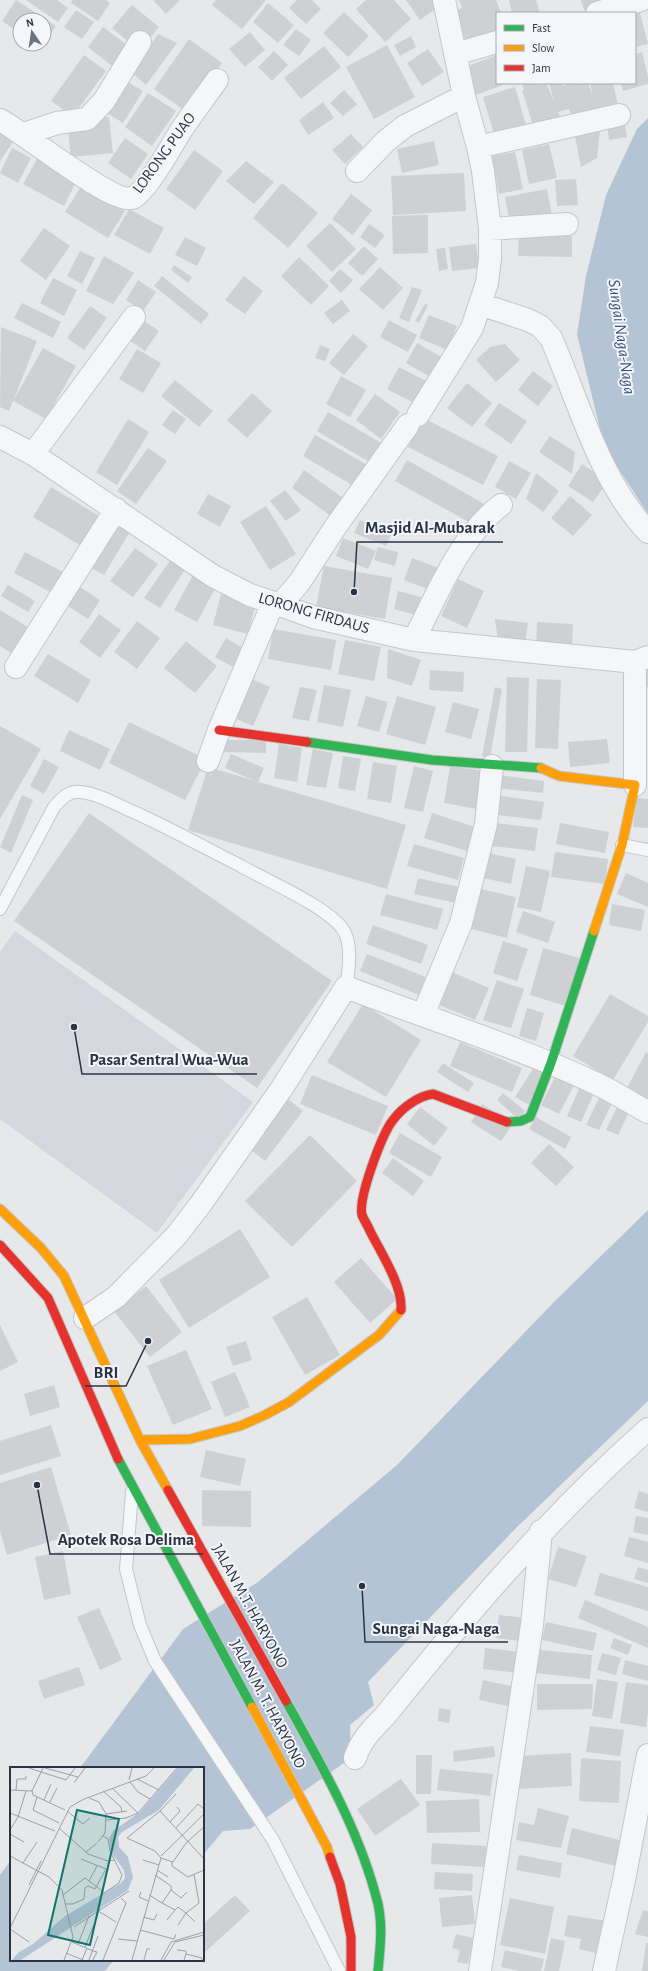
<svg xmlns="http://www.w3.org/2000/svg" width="648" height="1971" font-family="'Alegreya Sans',sans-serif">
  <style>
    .built { fill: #d4d7dd }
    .water { fill: #b4c4d5 }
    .building { fill: #ced0d3 }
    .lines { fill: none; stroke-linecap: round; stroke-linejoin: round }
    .lane-casing { stroke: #c4c6c8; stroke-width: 14 }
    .street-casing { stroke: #c4c6c8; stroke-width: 24 }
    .fast-casing { stroke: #c4c6c8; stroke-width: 11 }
    .slow-casing { stroke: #c4c6c8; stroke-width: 11 }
    .jam-casing { stroke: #c4c6c8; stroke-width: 11 }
    .lane { stroke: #f5f6f7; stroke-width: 12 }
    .street { stroke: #f5f6f7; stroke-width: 22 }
    .fast { stroke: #30b455; stroke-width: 9 }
    .slow { stroke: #ff9f0a; stroke-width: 9 }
    .jam { stroke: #e5322d; stroke-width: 9 }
    .labels { text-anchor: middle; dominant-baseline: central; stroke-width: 4; stroke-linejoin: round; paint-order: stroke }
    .street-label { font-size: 16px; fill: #2b3445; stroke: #f4f6f9 }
    .water-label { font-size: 17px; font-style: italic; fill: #34527a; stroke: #f4f6f9 }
    .inset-road { fill: none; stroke: #9ba0a8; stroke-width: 1 }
    .view { fill: #0f766e; fill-opacity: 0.15; stroke: #0f766e; stroke-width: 2 }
    .inset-edge { fill: none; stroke: #2b3445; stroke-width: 2 }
    .leader { fill: none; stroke: #2b3445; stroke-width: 1.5 }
    .callout-dot { fill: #2b3445; stroke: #f4f6f9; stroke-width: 1.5 }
    .callout-label { font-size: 17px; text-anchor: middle; font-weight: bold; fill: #2b3445; stroke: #f4f6f9; stroke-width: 4; stroke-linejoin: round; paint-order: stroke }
  </style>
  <rect width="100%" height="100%" fill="#e6e8ea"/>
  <path class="built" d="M15,931L253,1102L157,1233L0,1119V952Z"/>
  <path class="water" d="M648,118V514L604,446L577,334L586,276L606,195L637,129Z
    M648,1210V1401L516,1528L368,1682L374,1705L350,1725L351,1758L250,1829L223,1831L203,1855V1768H80L183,1629L258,1582L397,1465L555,1301Z
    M11,1860V1960H114L105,1971H0V1875Z"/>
  <path class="building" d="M16,0L56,26L44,43V20H20V33L2,21Z
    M26,0H57L68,8L58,22Z
    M72,0H106L110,3L98,21L71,3Z
    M155,0H180L166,14L154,1Z
    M216,0H266L242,29L212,5Z
    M297,0H312L321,9L306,24L289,8Z
    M366,0H394L411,19L385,42L356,9Z
    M406,0H442L444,3L420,20Z
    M459,0H496L501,13H497V32L467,44L454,12L462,8Z
    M509,0H536L540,13H512Z
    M581,0H611L614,7L584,10Z
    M268,3L294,25L278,43L253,22Z
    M132,5L159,27L139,51L112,28Z
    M638,6L648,44L635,47V13Z
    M76,10L94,22L82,39L64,27Z
    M344,12L369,36L348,57L323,33Z
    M103,27L135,51L117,70L88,47Z
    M296,29L311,40L299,56L283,45Z
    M250,32L265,50L245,67L229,49Z
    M158,34L177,43L146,85L131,72Z
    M411,36L416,47L400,56L394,45Z
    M189,39L222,63L187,112L154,89Z
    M387,45L415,97L374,119L346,67Z
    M324,46L341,67L301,99L284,78Z
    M428,49L444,72L422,86L407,63Z
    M274,51L288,65L272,81L258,67Z
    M642,52L648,77V84L623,91L621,83H635V54Z
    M84,55L106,71L73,116L51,101Z
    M497,55V83H508L476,95L465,67Z
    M121,78L143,91L123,123L101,109Z
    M522,83H539L540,85L546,83L554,101L549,83H561L562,86L572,83H588L593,97L590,83H613L619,110L573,121L569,109L558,112L562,122L533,125L522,90H524Z
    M515,87L526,125L494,134L483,97Z
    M344,90L357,104L343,116L330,103Z
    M148,93L176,111L152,146L125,127Z
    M323,102L334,118L308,135L299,120Z
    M109,117L113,153L71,157L67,122Z
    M624,120L627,137L609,140L607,123Z
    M600,131L597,158L581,167L575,136Z
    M0,133L13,142L0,161Z
    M351,134L363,147L345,164L332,150Z
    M125,138L148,154L131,179L108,163Z
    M434,141L439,165L402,173L397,149Z
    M549,144L557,178L529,184L522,150Z
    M12,148L31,158L18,183L0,173Z
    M194,150L223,171L195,210L166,189Z
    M515,152L523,189L499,194L492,156Z
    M37,159L77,180L64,206L23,184Z
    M246,161L274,182L254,204L226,181Z
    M464,173L466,211L393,215L391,176Z
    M576,179L578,205L557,206L555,180Z
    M282,183L318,213L288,248L253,218Z
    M82,185L125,211L108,238L65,212Z
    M547,189L552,215L510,223L505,197Z
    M351,194L372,210L353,235L332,219Z
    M129,209L164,228L150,254L114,235Z
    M428,215V253L393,254L392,216Z
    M330,223L356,249L332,272L306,246Z
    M369,224L385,235L375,248L360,237Z
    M44,228L70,246L46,280L20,261Z
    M519,235L572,236V257L518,256Z
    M185,237L206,248L197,266L175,255Z
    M476,244L479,268L452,271L449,247Z
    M364,246L378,259L362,276L348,263Z
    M445,248L448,269L439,271L436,249Z
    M80,251L95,258L82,284L67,276Z
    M104,256L134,273L113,304L86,291Z
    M299,257L329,286L311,305L281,276Z
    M174,265L192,277L188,283L171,270Z
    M380,267L403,288L383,310L359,289Z
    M340,269L353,280L341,293L329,281Z
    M162,276L209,314L201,324L154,286Z
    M244,276L263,291L245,314L225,300Z
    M53,278L77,290L64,316L40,303Z
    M138,280L156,292L143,311L126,300Z
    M412,287L422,290L409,322L399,318Z
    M342,300L350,311L333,324L324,313Z
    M22,303L61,322L53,338L14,318Z
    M425,304L428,305L419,323L415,321Z
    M90,306L107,318L84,350L67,338Z
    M429,315L457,326L447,350L419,338Z
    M140,318L159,331L145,351L126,338Z
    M389,320L417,335L408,352L380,337Z
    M1,327L37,341L9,411L0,407Z
    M353,334L368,346L344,375L329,363Z
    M417,343L443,358L432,378L406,363Z
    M505,344L520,360L496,382L476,360L490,347Z
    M320,345L330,349L325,361L315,358Z
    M43,348L76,366L46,419L13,401Z
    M137,349L161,363L143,393L119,379Z
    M399,367L426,381L414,403L387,389Z
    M533,371L553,386L538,406L518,390Z
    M341,376L366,390L350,417L326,404Z
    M175,380L213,411L199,427L161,396Z
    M467,383L492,403L472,427L447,408Z
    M252,393L272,411L247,438L227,420Z
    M375,394L400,412L381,439L356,420Z
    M499,403L527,421L511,444L484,425Z
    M173,410L186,419L175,434L162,425Z
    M328,412L383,444L371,463L317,431Z
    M423,418L498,456L483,485L408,447Z
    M128,419L149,432L117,485L96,472Z
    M315,435L371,467L359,489L303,456Z
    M550,436L575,452L572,474L539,452Z
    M148,448L167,461L136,504L117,491Z
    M407,460L486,505L474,525L395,481Z
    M509,461L531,473L516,499L495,487Z
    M582,464L608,481L593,502L568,486Z
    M304,470L343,498L331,516L292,488Z
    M536,473L559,491L543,512L526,499Z
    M51,487L104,519L85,548L33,517Z
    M285,490L301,510L286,521L270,501Z
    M208,494L231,506L220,527L197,514Z
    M570,496L592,515L573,536L551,518Z
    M266,506L296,554L270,570L240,522Z
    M112,519L131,530L104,575L85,565Z
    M360,520L392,533L386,546L354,533Z
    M343,538L376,551L368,569L336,556Z
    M378,547L398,552L395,566L374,560Z
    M135,548L158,564L133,597L110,581Z
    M25,552L63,572L52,593L14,573Z
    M412,558L439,568L430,590L404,580Z
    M171,559L186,568L160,608L144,598Z
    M324,566L392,578L385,619L316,607Z
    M193,575L216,587L197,622L174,610Z
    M458,579L484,591L467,628L441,616Z
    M8,585L35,601L28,612L1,596Z
    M80,587L100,600L88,619L68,606Z
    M398,591L421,597L416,615L394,609Z
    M221,594L256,603L248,634L213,625Z
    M0,610L31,629L14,655L0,646Z
    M99,614L121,630L100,658L79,642Z
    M495,619L528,623L524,651L499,648Z
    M137,621L160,638L137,669L114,652Z
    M537,622L573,624L572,651L536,650Z
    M273,629L336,640L331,670L268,659Z
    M226,638L245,649L235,668L215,657Z
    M345,640L381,647L374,681L338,674Z
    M186,641L217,666L195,693L164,668Z
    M388,649L421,660L412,686L387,678Z
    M48,654L91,680L78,703L34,676Z
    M637,667H648V687H636Z
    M430,670L464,672L463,692L429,690Z
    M507,677L529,678L527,752H505Z
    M249,678L270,687L253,726L232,717Z
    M537,679L561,680L558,749L535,748Z
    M324,685L351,690L343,727L317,722Z
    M300,687L317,690L309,721L292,718Z
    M495,687L502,689L490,758L482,756Z
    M366,696L388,702L379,732L357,726Z
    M397,696L436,707L425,745L386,734Z
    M453,702L479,709L471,739L445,732Z
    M129,722L206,759L185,800L109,763Z
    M0,726L41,749L0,819Z
    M69,730L110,749L100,770L60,751Z
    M607,739L610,763L570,767L568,742Z
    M218,740H266V753L217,752Z
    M279,744L302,748L297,782L274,778Z
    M313,749L333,753L326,788L306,785Z
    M231,754L264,768L258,782L225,768Z
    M343,756L361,759L355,791L338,788Z
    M44,759L59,767L44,794L30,786Z
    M373,762L397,766L391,803L367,799Z
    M414,766L433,771L423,812L404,808Z
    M450,766L483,771L477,809L444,803Z
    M208,767L406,825L387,889L188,830Z
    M498,775L544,781L543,793L497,788Z
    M22,795L33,800L11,853L0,847Z
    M500,796L544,802L541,820L498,815Z
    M636,798L648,799V828L633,827Z
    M89,813L332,981L257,1088L14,921Z
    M432,813L478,828L470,852L424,838Z
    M495,823L538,828L535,851L492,846Z
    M560,823L609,832L605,853L556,844Z
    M414,844L464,858L458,880L407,866Z
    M483,852L516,859L511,884L478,877Z
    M555,852L608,859L605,884L551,877Z
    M526,866L550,871L541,912L517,907Z
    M626,873L648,883V907L617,894Z
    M418,878L459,887L456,903L414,894Z
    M481,889L516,897L507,938L471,929Z
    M386,894L443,909L437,930L380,915Z
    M612,904L645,910L641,931L609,925Z
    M523,911L555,922L548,943L516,932Z
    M373,925L428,945L421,964L366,944Z
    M503,941L528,949L517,981L493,973Z
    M543,948L580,958L566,1006L530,995Z
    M367,954L426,977L419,995L360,971Z
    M452,972L489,988L475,1020L437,1004Z
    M497,980L524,989L511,1028L483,1020Z
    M610,994L648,1016V1022L613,1080L573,1056Z
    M363,1004L421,1040L386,1097L327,1062Z
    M527,1008L544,1013L536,1041L519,1036Z
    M460,1042L522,1068L512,1092L450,1066Z
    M646,1052L648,1053V1099L627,1088Z
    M443,1063L474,1083L468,1092L437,1072Z
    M535,1066L550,1076L531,1106L515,1097Z
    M312,1075L388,1106L376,1135L300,1104Z
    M556,1075L574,1085L559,1114L541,1105Z
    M581,1085L595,1091L581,1122L567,1116Z
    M503,1093L525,1111L518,1119L497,1100Z
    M600,1096L613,1101L599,1130L586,1125Z
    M288,1099L303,1111L265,1161L250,1149Z
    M482,1104L513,1124L501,1141L471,1122Z
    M618,1105L630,1110L618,1135L606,1130Z
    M420,1107L448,1128L434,1146L407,1124Z
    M536,1117L571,1137L565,1149L529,1129Z
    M400,1133L442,1157L431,1177L389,1153Z
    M310,1135L357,1181L292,1247L245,1201Z
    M549,1144L574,1167L556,1186L531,1163Z
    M393,1158L424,1181L413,1196L382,1173Z
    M240,1229L270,1277L189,1328L159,1280Z
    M361,1258L397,1299L370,1323L334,1282Z
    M146,1286L182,1332L150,1357L114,1311Z
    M307,1297L340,1355L305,1375L272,1317Z
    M0,1325L18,1362L0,1371Z
    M246,1341L252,1360L233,1366L226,1347Z
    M186,1350L212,1409L173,1425L147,1366Z
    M235,1372L250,1407L225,1417L211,1382Z
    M54,1385L60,1407L30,1416L24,1394Z
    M51,1425L61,1456L0,1475V1441Z
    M206,1450L246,1459L240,1486L200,1477Z
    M51,1467L71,1535L7,1555L0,1531V1483Z
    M202,1490L251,1491V1527L202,1526Z
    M639,1491L648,1494V1512L634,1508Z
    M636,1516L648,1518V1535L633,1532Z
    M629,1537L648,1542V1563L624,1556Z
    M558,1547L587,1556L576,1587L548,1579Z
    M63,1551L71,1594L44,1600L35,1557Z
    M638,1567L648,1570V1583L634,1579Z
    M600,1573L648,1587V1611L594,1595Z
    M585,1600L648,1627V1648L578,1618Z
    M99,1608L122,1660L100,1670L77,1617Z
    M499,1615L524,1618L521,1641L496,1638Z
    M546,1622L597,1633L593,1651L542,1640Z
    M614,1638L632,1645L628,1655L610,1648Z
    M485,1648L520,1652L518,1673L483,1669Z
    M539,1650L592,1655L590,1679L536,1673Z
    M602,1653L621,1658L616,1675L597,1670Z
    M625,1660L648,1666V1681L622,1674Z
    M79,1667L85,1685L44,1699L38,1681Z
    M597,1679L618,1682L612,1719L592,1716Z
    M483,1680L516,1687L512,1707L479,1700Z
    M626,1682L648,1685V1713L646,1727L620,1723Z
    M537,1684H593L592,1709L537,1710Z
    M439,1708L451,1710L449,1723L438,1721Z
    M590,1726L624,1730L620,1756L586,1752Z
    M494,1746L495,1757L454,1762L453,1751Z
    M571,1753L572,1786L519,1789L517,1756Z
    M416,1755H432L431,1794H416Z
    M581,1758L621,1761L619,1803L579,1801Z
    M440,1769L493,1774L490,1796L437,1790Z
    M401,1779L420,1805L375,1836L357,1809Z
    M479,1799L480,1832L427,1833L426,1801Z
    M538,1808L569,1816L561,1848L516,1840L519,1822L534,1825Z
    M572,1828L623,1841L616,1866L566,1854Z
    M432,1843L486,1846L485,1867L431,1864Z
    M519,1855L562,1863L560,1878L516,1870Z
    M435,1872L473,1874L472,1891L434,1889Z
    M235,1895L250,1911L204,1953L203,1924Z
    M472,1895L475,1924L442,1927L439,1898Z
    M510,1898L554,1907L545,1954L500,1945Z
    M643,1910L648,1911V1937L635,1934Z
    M568,1915L607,1921L600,1954L579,1949L581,1939L564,1936Z
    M456,1934L473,1938L468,1964L457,1962L460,1950L452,1948Z
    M551,1938L565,1941L559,1971H544Z
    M646,1943H648V1971H642Z
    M505,1950L544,1959L541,1971H520L501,1967Z"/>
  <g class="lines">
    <g class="lane-casing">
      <path id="lane" d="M622,845L648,850
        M0,909L54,807C61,799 69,790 81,792C97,794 112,802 127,809C166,826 203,847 241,866C267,881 324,905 342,928C353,942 349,970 346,987
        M132,1492L126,1569L140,1625L155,1661L273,1840L339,1971"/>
    </g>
    <g class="street-casing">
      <path id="street" d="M597,13L641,0
        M455,54L497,42
        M0,120C23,132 112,204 132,198C145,194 172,145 180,132C192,114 205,97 217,80
        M24,134L57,123L87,119L104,101L140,42
        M478,147L619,115
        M357,171L386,141L405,126L464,96
        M490,229L567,224
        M480,304L528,320L540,326L551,338C579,402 599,480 648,532
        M418,415L472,328L487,283L490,258V229L483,171L478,147L464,96L444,0
        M0,437L33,454L213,576L250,595L280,605L313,617L414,640L635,662L648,657
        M33,454L134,317
        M280,605L299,583L334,529L408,425
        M414,640C436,596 461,535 501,505
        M16,667L116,509
        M208,761L219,730L273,603
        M635,785V662
        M423,1015L461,923L486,824L492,766
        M85,1318L116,1297L176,1236L200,1205L282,1088L346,987C429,1019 514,1045 595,1083C613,1091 631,1103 648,1112
        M355,1758C361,1740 372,1729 385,1716C466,1615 551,1515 648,1429
        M480,1971L532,1625L541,1531
        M604,1971L624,1880L648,1755"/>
    </g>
    <g class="fast-casing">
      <path id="fast" d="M307,742L432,760L541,768
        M507,1122L521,1121L530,1117L551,1063L594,931
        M118,1459L252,1707
        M286,1701C322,1766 360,1831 378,1904C383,1926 380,1949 378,1971"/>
    </g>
    <g class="slow-casing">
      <path id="slow" d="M541,768L559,776L635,785L622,845L594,931
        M0,1209L41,1248L64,1276L140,1440L168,1490
        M140,1440L190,1439L240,1426L265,1415L289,1402L379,1335L401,1310
        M252,1707L327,1847L330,1857"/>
    </g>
    <g class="jam-casing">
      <path id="jam" d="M219,730L307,742
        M0,1245L48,1298L118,1459
        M401,1310C403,1286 381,1253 370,1231C368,1226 364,1220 362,1215C358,1198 382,1134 393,1120C402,1108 418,1096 433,1094L507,1122
        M168,1490L286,1701
        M330,1857L340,1884L351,1937V1971"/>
    </g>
    <use href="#lane" class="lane"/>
    <use href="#street" class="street"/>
    <use href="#fast" class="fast"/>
    <use href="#slow" class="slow"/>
    <use href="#jam" class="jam"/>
  </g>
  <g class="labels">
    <g class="street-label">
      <text transform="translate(164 153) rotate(-54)">LORONG PUAO</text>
      <text transform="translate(314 613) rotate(16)">LORONG FIRDAUS</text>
      <text transform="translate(250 1606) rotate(61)">JALAN M.T. HARYONO</text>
      <text transform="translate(268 1704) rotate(62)">JALAN M. T. HARYONO</text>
    </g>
    <g class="water-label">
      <text transform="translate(622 337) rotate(82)">Sungai Naga-Naga</text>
    </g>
  </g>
  <g transform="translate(10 1767)">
    <rect width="194" height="194" fill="#e6e8ea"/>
    <path d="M168,1H184L149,43L112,65L108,70L109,80L118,90L123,110L118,123L11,193H2L9,185L23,177L55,149L111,116L115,111L114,103L101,85L99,72L103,64L130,45Z" fill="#b4c4d5"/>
    <path class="inset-road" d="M19,1L56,13L65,1M35,1L68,10M127,12L149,23M119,13L122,1M120,15L128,25L140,32M64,16L75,1M102,21L128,46M0,23L22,24L33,1M6,23L7,12H16V9M22,24L23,28L55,43M93,24L111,40L112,45M27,30L23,43L49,56M79,31L89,35L96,47L95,66L88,75M34,33L41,17M40,35L47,21M57,44L73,57L80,51M150,44L194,92M0,46L45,64M96,47L117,44M96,53L116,51L128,46L167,1M160,55L170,44L167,40M49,61L78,87L98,94L105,93M166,61L188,37L194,42M0,63L8,50L16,24M0,67L14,75M76,85L87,76M0,89L39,110L52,123L63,170L54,193M151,89L194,47M151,91L145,84L117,71L150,44L166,27M133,93L149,98M162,95V99L178,110L194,103M13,96L27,75M147,103L158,110M145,108L161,119V123M79,114L87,99M19,118L31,94M131,125L129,130L138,134M53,128L75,111L95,126M91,128L109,116L112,108L100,84L98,72L93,69M139,128L152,136L161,123L171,131L177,125M152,136L165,143L168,140L176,146L189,136L184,107M55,137H63L74,132L75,121L78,119L85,122L96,102L71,92M90,145L106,155M133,150L144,153L147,147M157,153L165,143M168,158L176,146L185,155M64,160L119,124M0,161L60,40L74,32L136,9L144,1M0,162L19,175M130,163L164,172L166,167M108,172L127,174M62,175L83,184M68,177L79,149M75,180L90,142M167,183L176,184V187M56,186L73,193M72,193L77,181M79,193L88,169M83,193L87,185L83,184M93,193L116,136L111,131M122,193L151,91L163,95L176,76L194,60M134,193L137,182H140M151,193L161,175L194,165M154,193L165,175L194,168M174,193L176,187L192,191V193"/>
    <path class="view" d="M67,43L109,52L80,178L38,168Z"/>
    <rect width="194" height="194" class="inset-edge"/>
  </g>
  <path class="leader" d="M354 592L357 542H503M74 1027L82 1074H257M148 1341L126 1386H85M37 1485L50 1554H203M362 1586L365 1642H508"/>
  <g class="callout-dot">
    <circle cx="354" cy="592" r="4"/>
    <circle cx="74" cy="1027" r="4"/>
    <circle cx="148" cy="1341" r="4"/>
    <circle cx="37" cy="1485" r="4"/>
    <circle cx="362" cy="1586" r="4"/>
  </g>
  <g class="callout-label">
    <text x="430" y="533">Masjid Al-Mubarak</text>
    <text x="169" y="1065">Pasar Sentral Wua-Wua</text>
    <text x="106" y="1378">BRI</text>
    <text x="126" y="1545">Apotek Rosa Delima</text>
    <text x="436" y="1634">Sungai Naga-Naga</text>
  </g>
  <rect x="496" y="12" width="140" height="72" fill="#f4f6f9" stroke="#a4a8b1"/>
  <rect x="504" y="25" width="20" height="6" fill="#30b455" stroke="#a4a8b1"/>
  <text x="532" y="32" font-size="12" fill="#2b3445">Fast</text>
  <rect x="504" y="45" width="20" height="6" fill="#ff9f0a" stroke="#a4a8b1"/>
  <text x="532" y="52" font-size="12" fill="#2b3445">Slow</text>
  <rect x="504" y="65" width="20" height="6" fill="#e5322d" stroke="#a4a8b1"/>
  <text x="532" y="72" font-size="12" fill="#2b3445">Jam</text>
  <g transform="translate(32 32) rotate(347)"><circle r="19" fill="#f4f6f9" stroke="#a4a8b1"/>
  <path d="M0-3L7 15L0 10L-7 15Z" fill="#6c737f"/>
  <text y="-6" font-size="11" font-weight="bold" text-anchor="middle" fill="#2b3445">N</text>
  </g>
</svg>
